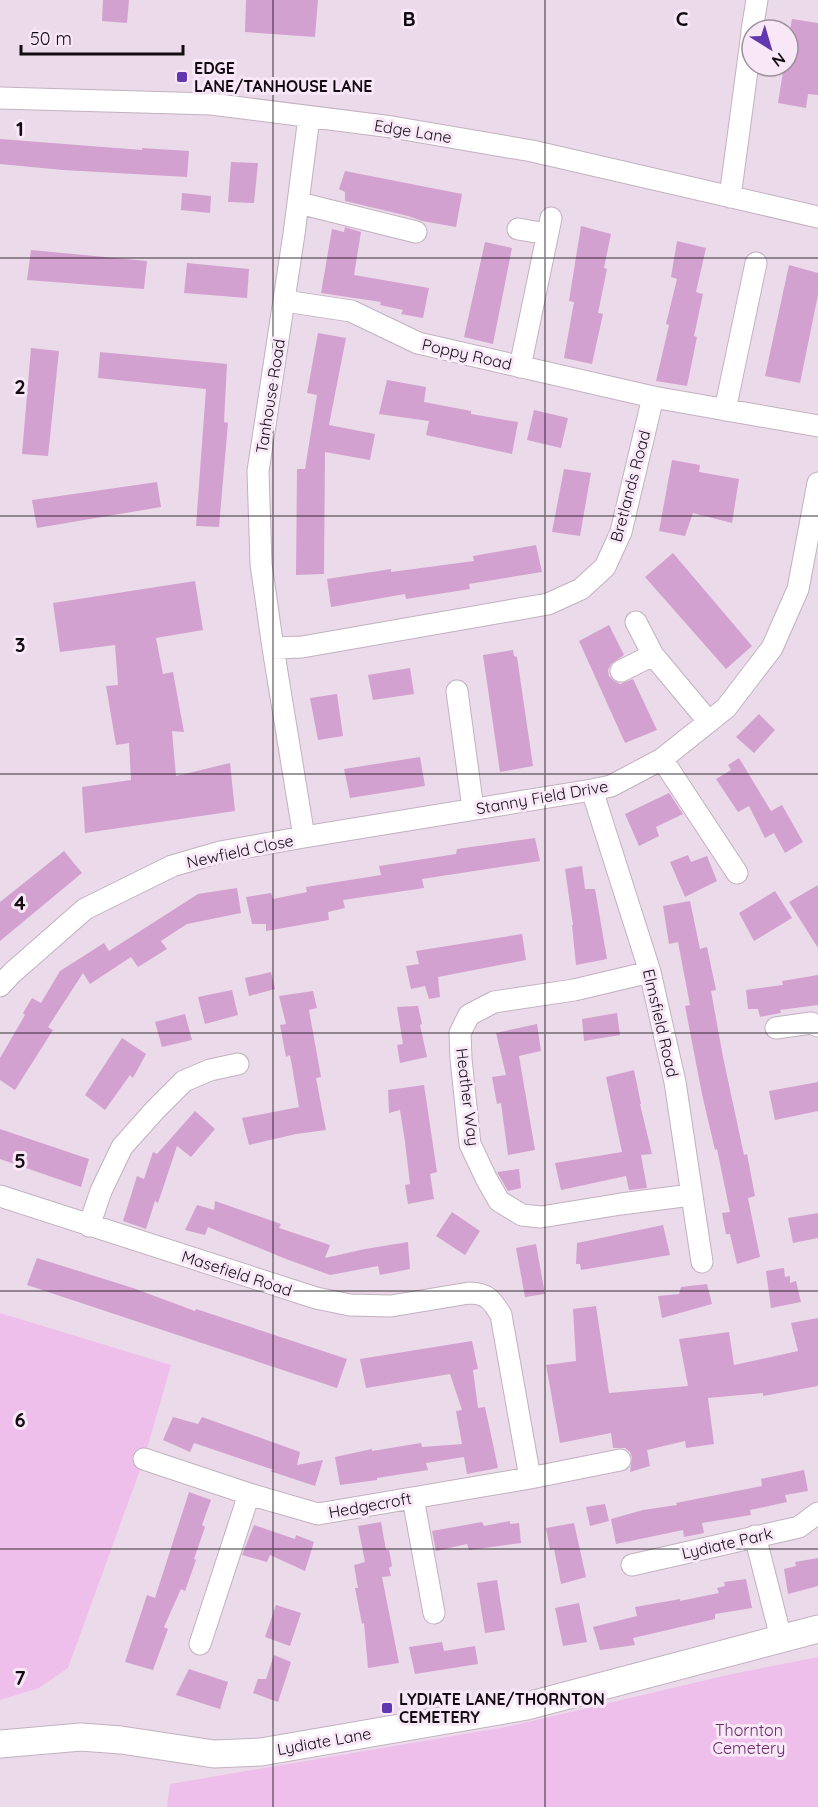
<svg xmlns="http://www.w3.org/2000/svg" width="818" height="1807" viewBox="0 0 818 1807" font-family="Quicksand,sans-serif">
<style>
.green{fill:#efbfec}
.building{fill:#d3a1d0}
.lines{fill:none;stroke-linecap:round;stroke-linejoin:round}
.minor-casing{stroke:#c2b1c0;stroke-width:23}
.major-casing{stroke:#c2b1c0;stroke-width:29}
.minor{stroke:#fff;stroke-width:21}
.major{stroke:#fff;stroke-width:27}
.grid{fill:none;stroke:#130d13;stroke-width:1.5;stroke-opacity:0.55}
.poi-dot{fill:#6238b0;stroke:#f8e7f7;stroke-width:2}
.labels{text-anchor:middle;stroke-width:6;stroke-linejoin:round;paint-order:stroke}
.poi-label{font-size:16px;font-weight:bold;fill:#130d13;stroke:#f8e7f7;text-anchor:start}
.street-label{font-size:16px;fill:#130d13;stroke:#f8e7f7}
.park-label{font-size:16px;fill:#652a64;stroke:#f8e7f7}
.grid-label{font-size:20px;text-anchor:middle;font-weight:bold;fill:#130d13;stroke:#f8e7f7;stroke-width:6;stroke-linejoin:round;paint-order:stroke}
</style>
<rect width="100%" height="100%" fill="#ebdae9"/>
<path class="green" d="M0,1313L171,1365L144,1459L68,1668L39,1688L0,1700Z
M818,1657V1807H167L170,1784L511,1726L732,1674Z"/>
<path class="building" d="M103,0H129L127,23L102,21Z
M246,0H318L315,37L245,32Z
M792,19L818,23V95L808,94L806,108L778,103L784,66H788V41Z
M0,139L142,150V148L189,151L187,177L63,170L0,164Z
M231,162L258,163L254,203L228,202Z
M345,171L462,194L456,227L422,221L408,216L345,201V192L339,189Z
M182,193L211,196L210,213L181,210Z
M581,226L611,234L604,268L607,269L598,313L603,314L592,364L564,358L574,302L569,301Z
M345,227L361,232L354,275L429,288L423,318L401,314L403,310L380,305L381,302L321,293L332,229L344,232Z
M677,241L706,248L696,292L703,294L694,336L697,337L687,386L656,381L669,325L666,324L677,279L671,277Z
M485,242L512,248L493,344L464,337Z
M31,250L147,261L144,289L27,280Z
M187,263L249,269L247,298L184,293Z
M789,265L818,273V295L800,383L765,376Z
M318,333L346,338L329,425L375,434L370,460L325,452L324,574L296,575L297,469H305L317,395L307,393Z
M31,348L59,351L48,456L22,454Z
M100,352L227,364L224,422L228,423L219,527L196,526L206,389L98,378Z
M387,380L426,387L424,402L471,411V414L518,422L512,454L426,435L429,421L379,414Z
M534,410L568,418L561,448L527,440Z
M672,460L700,465L699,472L739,479L732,523L693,513L685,536L659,531Z
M564,469L591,473L580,536L552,532Z
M157,482L161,507L37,528L32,500Z
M536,545L542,572L469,584L470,589L406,599L405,594L331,607L327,579L391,569V572L474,561L473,556Z
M673,553L752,646L726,669L645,577Z
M195,581L203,630L156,638L163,674L173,672L184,732L172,731L176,776L230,763L235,811L85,833L82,787L131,780L129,743L116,745L106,686L118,685L115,645L60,652L53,603Z
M609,625L624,655L611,664L608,670L609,676L614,681L620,684L633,679L657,730L625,743L579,641Z
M513,650L514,656L517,657L533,766L500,772L483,655Z
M410,668L414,694L373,700L368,675Z
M337,694L343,736L318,740L310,698Z
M759,714L775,730L754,753L736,737Z
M420,757L425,786L350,798L344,769Z
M739,758L771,811L782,805L803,842L785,853L774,833L765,838L749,806L738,812L716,779L731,770L728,765Z
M669,793L683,814L656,827L659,836L639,846L625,814Z
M535,838L540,861L422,879L424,888L343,900L345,908L328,912L329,920L266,931V924H252L246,897L271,893L273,899L307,892L306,887L381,875L379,866L456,854L457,849Z
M64,851L82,873L0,941V902Z
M688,855L691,862L707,856L717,881L685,897L670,862Z
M582,866L585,889H595L607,959L576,965L572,925H573L565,869Z
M818,885V948L789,902Z
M237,888L241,913L187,924L161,941L167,949L138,967L131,957L90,984L83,973L48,1027L53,1030L15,1090L0,1080V1058L25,1015L23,1013L32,998L41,1003L60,971L104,943L109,951L198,894Z
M775,891L792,918L754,941L739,913Z
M690,901L700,949L707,947L716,990L711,991L723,1057L744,1155L747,1154L755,1196L748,1198L760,1257L737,1264L730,1234H726L722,1213L730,1212L717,1149L715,1150L702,1094L685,1006L690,1005L678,942L669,944L663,906Z
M522,934L526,960L438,977L440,997L429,999L425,986L411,989L406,966L419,964L416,951Z
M271,972L275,989L249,996L245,978Z
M818,975V1005L780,1010L781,1013L760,1017L758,1009H748L746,990L783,985L782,981Z
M232,990L238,1015L205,1024L198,997Z
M313,991L317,1008L309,1010L321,1077L316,1078L326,1130L296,1134L249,1145L242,1118L299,1107L290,1055L286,1057L280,1025L286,1024L279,996Z
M418,1006L422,1024L420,1025L427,1057L400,1063L397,1045L403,1044L397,1007Z
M617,1013L620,1035L584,1041L582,1019Z
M185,1014L192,1040L162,1047L155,1022Z
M537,1024L541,1051L519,1056L535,1150L508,1155L501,1103L497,1104L492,1077L506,1075L496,1033Z
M122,1038L146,1054L133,1078L130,1075L105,1110L85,1095Z
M634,1070L641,1104H640L652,1154L641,1155L647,1188L629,1190L626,1176L561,1190L555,1163L622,1152L606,1077Z
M818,1082V1111L775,1120L769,1091Z
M424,1085L437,1172L430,1174L434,1199L408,1204L405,1185L410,1184L405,1142L400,1110L389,1113L388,1090Z
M195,1111L215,1129L191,1157L177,1146L158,1203L155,1201L146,1229L123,1221L137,1176L144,1179L153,1152L157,1154Z
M0,1129L89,1159L81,1187L0,1159Z
M519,1169L521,1188L508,1191L497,1172Z
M215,1201L281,1224L279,1228L330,1245L325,1258L365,1249L408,1242L410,1269L380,1275L378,1266L330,1275L286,1259L208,1227L205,1235L185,1230L197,1205L214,1210Z
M452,1212L480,1231L465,1255L436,1236Z
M818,1213V1238L793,1243L788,1218Z
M663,1225L670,1255L581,1270L580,1264H576L577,1243Z
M536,1244L545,1294L525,1297L516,1248Z
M37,1258L133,1288L195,1311L196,1309L347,1359L337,1388L27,1285Z
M784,1268L785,1277L790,1276V1283L796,1281L801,1302L771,1308L766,1271Z
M707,1284L712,1304L662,1318L658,1296L679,1294L681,1287Z
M596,1306L609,1393L688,1386L679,1339L729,1332L734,1365L798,1351L791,1323L818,1318V1386L763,1396V1393L708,1398L714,1444L686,1448L685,1441L647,1450L650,1466L630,1472L632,1457L630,1452L625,1448H613L611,1433L560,1443L546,1365L576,1361L573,1309Z
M472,1341L478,1369L473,1370L478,1408L485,1407L498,1468L467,1474L464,1457L426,1463L428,1470L377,1478V1480L340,1485L335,1457L372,1449V1451L421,1443L422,1447L462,1444L456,1411L462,1410L450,1374L366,1388L360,1359Z
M173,1417L198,1424L202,1417L300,1452L297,1465L323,1460L315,1486L270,1471L274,1470L194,1443L190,1452L163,1440Z
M804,1470L808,1491L785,1495L787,1502L750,1510L751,1515L702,1523L704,1533L684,1537L683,1530L616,1544L611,1519L643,1510L677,1505L676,1503L762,1486L761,1479Z
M189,1492L211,1500L202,1525L205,1527L194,1559L196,1560L185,1591L181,1589L164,1627L168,1629L153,1670L125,1662L147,1595L155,1598Z
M605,1504L609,1521L590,1526L586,1507Z
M510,1521V1524L519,1523L521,1543L469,1550L467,1544L436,1551L432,1531L482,1522L484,1526Z
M381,1522L386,1550H389L392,1566L389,1568L391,1576L382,1577L399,1663L368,1668L364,1623L362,1624L355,1588H358L354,1565L365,1562L358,1526Z
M574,1523L586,1577L561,1584L554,1549L550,1550L546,1528Z
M254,1525L295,1539L296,1535L314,1542L305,1571L270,1555L267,1562L242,1555Z
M818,1558V1586L788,1594L784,1569L796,1566L795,1562Z
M746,1579L752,1608L715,1614V1619L633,1638L635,1645L600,1650L593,1627L637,1616L635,1607L680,1599V1601L719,1593L717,1588L725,1586L724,1582Z
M497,1580L505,1630L485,1633L477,1583Z
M579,1603L587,1642L563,1646L555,1608Z
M276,1605L301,1613L290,1646L265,1637Z
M442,1642L444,1651L475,1646L478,1664L415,1674L409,1647Z
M274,1655L291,1662L278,1702L253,1693L258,1679H266Z
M189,1669L228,1682L220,1709L176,1695Z"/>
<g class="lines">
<defs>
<path id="minor" d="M752,30L757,0
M0,98L211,104L392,127L532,151L818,217
M309,117L294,234L258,471L261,564L273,648L302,647L548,604L581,589L605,567L621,532L653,397
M730,197L752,33
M299,203L416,232
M518,229L547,234
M285,301L351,311L418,343L653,397L818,426
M520,367L551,218
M725,410L756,263
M636,622L653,655L709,722
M273,648L304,837
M621,671L653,655
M457,691L473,809
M662,759L737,873
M592,790L650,972L675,1082L702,1262
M650,972L574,990L494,1002L469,1015L460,1033L461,1059L470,1144L486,1178L499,1201L522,1215L541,1217L621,1204L691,1195
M0,986L12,973L85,909L172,866L220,852L304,837L592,790L611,786L662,759L726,708L772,648L798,589L818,483
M776,1028L811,1023L818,1026
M0,1196L316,1298L350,1305L391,1306L469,1293C487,1293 492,1300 501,1315L530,1478
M89,1226L101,1191L122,1147L155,1110L184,1081L210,1070L238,1064
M144,1459L249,1494L318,1514L530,1478L620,1460
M413,1498L434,1613
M755,1536L781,1638
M632,1565L799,1527L818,1513
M200,1644L249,1494"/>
<path id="major" d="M0,1744L81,1737L121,1740L214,1754L261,1752L527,1706L818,1629"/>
</defs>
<use href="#minor" class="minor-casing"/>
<use href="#major" class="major-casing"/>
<use href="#minor" class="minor"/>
<use href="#major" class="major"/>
</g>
<path class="grid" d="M273,0V1807M545,0V1807M0,258H818M0,516H818M0,774H818M0,1033H818M0,1291H818M0,1549H818"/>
<g class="poi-dot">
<rect x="176" y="71" width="12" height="12" rx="3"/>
<rect x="381" y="1702" width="12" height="12" rx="3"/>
</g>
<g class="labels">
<g class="poi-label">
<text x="194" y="74">EDGE<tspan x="194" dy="18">LANE/TANHOUSE LANE</tspan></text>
<text x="399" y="1705">LYDIATE LANE/THORNTON<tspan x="399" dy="18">CEMETERY</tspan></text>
</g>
<g class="street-label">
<text transform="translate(413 131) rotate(9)" y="6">Edge Lane</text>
<text transform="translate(467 354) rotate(13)" y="6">Poppy Road</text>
<text transform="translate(270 396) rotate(-81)" y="6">Tanhouse Road</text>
<text transform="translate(630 486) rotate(-75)" y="6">Bretlands Road</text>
<text transform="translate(542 797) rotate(-10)" y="6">Stanny Field Drive</text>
<text transform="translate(240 851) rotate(-12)" y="6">Newfield Close</text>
<text transform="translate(661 1023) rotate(77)" y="6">Elmsfield Road</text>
<text transform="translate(468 1097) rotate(83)" y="6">Heather Way</text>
<text transform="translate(237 1273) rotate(18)" y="6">Masefield Road</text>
<text transform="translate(370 1505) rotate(-10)" y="6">Hedgecroft</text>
<text transform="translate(727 1543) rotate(-13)" y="6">Lydiate Park</text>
<text transform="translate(324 1741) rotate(-10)" y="6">Lydiate Lane</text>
</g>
<g class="park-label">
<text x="749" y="1736">Thornton<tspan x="749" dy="18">Cemetery</tspan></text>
</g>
</g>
<g class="grid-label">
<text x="409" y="26">B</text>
<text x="682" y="26">C</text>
<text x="20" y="136">1</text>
<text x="20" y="394">2</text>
<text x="20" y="652">3</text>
<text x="20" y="910">4</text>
<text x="20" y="1168">5</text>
<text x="20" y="1427">6</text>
<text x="20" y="1685">7</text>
</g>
<g transform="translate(770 48) rotate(143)"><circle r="28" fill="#f8e7f7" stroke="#9c909c" stroke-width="1.5"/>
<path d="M0-4.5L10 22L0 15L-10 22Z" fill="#6238b0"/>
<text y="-9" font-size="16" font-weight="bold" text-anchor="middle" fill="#130d13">N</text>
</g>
<path d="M21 45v9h162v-9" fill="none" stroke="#130d13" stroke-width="3"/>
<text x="30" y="45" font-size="18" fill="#130d13" stroke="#f8e7f7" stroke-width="4.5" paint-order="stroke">50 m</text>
</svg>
